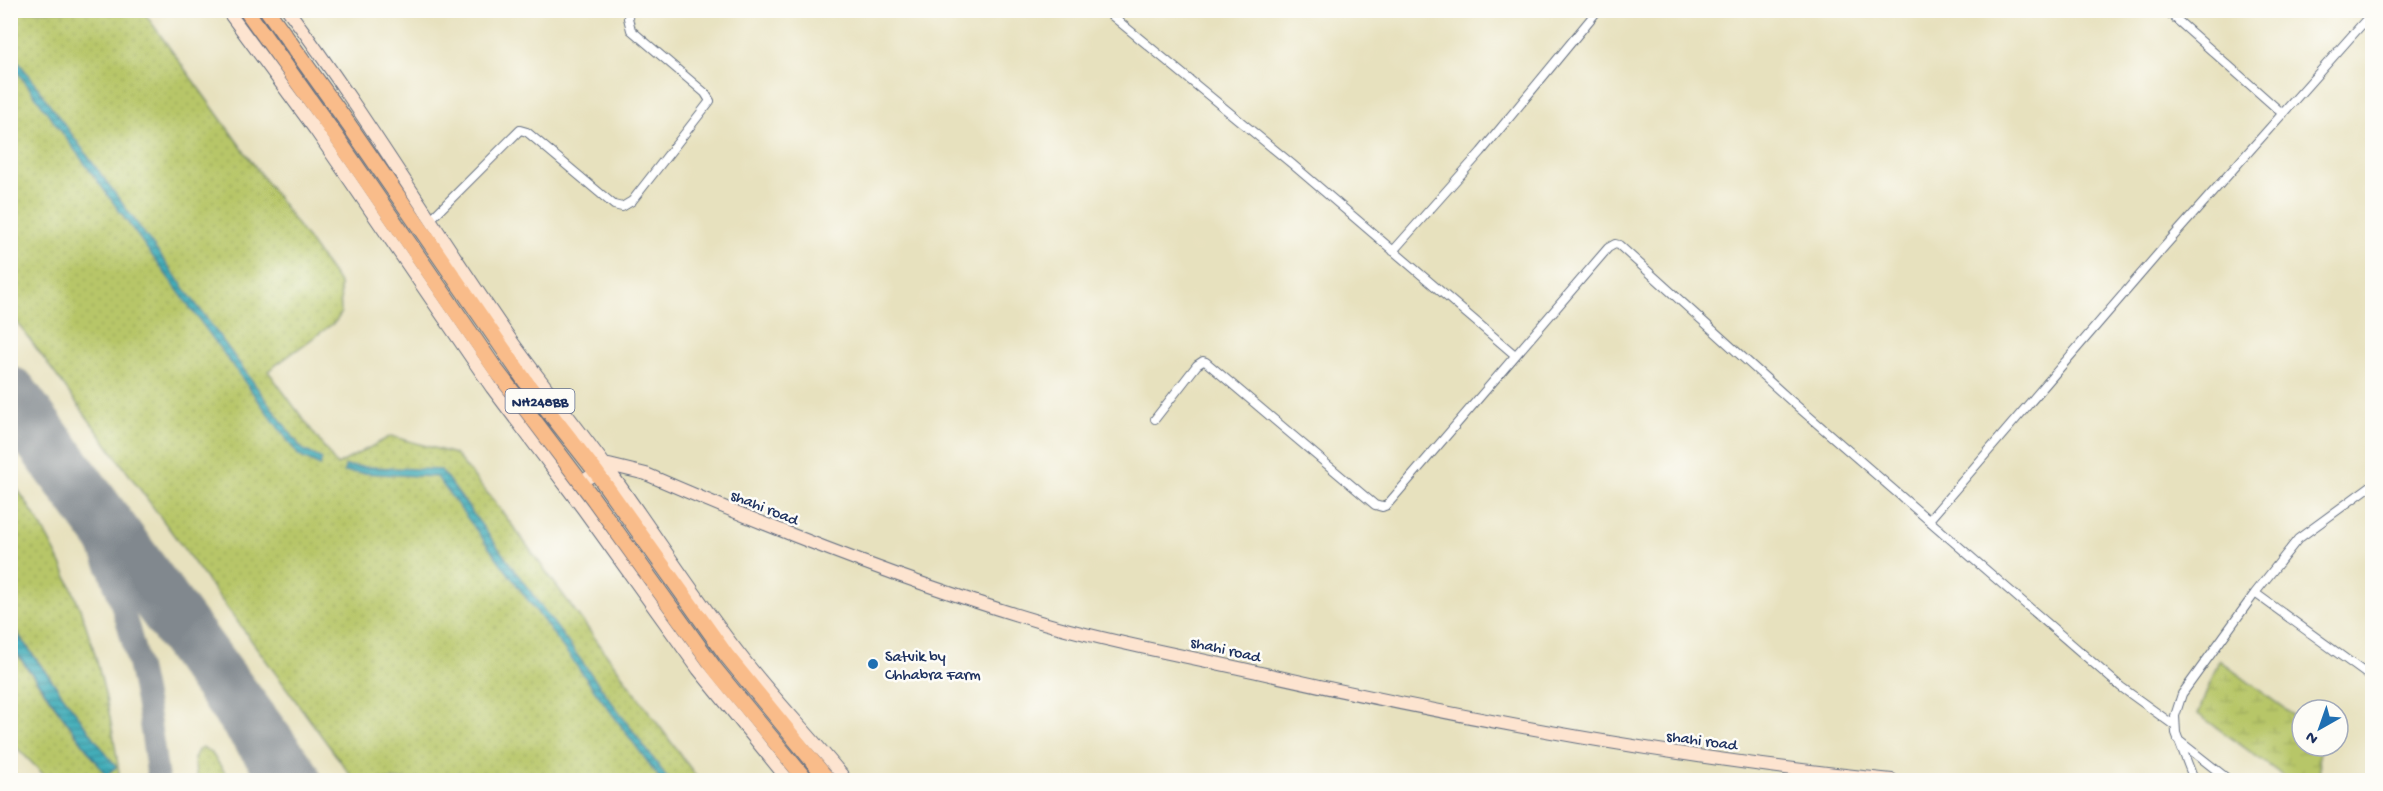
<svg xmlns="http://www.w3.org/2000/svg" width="2383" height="791" viewBox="0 0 2383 791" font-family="'Gochi Hand',sans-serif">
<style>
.grass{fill:url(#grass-dots);stroke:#697a63;stroke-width:1.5}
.wetland{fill:url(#wetland-marsh);stroke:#697a63;stroke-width:1.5}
.water{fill:url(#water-rules);stroke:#2a6c8a;stroke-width:1.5}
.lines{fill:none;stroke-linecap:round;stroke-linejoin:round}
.taxiway{stroke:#81888e;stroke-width:22}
.runway{stroke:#81888e;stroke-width:57}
.highway-tunnel{stroke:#bebdab;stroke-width:15;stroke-dasharray:15 8;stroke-linecap:butt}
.street-casing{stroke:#626d80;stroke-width:10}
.secondary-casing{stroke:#626d80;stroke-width:14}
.highway-casing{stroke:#626d80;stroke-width:17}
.street{stroke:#fff;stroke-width:8}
.secondary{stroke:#fde4d0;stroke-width:12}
.highway{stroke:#f9bc8a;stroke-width:15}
.poi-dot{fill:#1f6fb2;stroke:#fdfcf7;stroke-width:2}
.labels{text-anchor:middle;stroke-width:5;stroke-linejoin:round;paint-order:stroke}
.shield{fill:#fdfcf7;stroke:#5f6c8c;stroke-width:1.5}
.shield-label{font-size:15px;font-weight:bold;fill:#1b2f5e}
.street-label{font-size:16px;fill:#1b2f5e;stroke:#fdfcf7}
.poi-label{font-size:16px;fill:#1b2f5e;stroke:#fdfcf7;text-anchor:start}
</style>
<defs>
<pattern id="grass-dots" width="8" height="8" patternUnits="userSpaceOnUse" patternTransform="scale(1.5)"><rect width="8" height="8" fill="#b7c668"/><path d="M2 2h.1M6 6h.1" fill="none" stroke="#9daa5d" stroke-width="1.8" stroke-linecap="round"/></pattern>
<pattern id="wetland-marsh" width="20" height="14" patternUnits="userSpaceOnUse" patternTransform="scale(1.5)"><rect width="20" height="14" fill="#b7c668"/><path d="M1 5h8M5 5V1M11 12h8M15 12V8" fill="none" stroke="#9daa5d"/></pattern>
<pattern id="water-rules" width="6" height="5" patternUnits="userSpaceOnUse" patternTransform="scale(1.5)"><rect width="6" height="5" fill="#3aaab6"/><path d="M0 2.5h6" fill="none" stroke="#308b97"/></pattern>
</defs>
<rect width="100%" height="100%" fill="#fdfcf7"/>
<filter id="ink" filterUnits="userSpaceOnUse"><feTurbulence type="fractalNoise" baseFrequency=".0167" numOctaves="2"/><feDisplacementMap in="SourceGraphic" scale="12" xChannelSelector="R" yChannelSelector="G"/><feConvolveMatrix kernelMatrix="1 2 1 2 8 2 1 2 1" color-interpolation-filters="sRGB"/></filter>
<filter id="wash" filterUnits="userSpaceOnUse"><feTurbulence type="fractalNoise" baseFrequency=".008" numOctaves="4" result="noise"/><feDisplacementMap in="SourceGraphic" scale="24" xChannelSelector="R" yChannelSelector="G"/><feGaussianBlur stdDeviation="1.35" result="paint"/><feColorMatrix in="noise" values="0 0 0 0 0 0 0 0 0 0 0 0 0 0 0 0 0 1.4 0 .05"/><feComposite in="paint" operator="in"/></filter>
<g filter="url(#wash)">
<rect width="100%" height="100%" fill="#e7e1be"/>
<path class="grass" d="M10,11H143L340,284L341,314L335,322L268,371L337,465L391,436L455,454L498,506L699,780H354L11,314Z
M11,480C77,570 106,670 120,780H49L11,742L10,645L105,774L115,767L11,624Z
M203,748L211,752L230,780H197L194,759L198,750Z"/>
<path class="wetland" d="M2219,660L2302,722V746H2319L2320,780H2289L2198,714Z"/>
<path class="water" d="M10,50L302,449L322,459L320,466L299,456L11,63Z
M345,466L441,470L669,780H661L437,477L344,472Z
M10,624L116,767L106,775L11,645Z"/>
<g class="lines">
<path class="taxiway" d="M14,400C44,446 74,492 97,542C132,618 148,698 158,780
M234,700L279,780"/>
<path class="runway" d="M10,395L293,780"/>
</g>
</g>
<g filter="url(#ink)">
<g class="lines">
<path class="highway-tunnel" d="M236,10L277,69
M533,431L586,504
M804,738L839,780
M770,749L797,780"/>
<defs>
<path id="street" d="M1105,10L1292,164L1515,355
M2166,10L2283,114
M430,220L520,130L527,132L614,205L622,207L632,201L710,101L705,93L631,30L628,18L629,10
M1393,251L1481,152L1598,10
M1155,419L1197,365L1203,361L1206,362L1375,505L1382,507L1387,505L1608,248L1615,244L1619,245L1790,400L2121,687L2175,726
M1929,520L2164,247L2372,13
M2255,593L2372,678
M2178,740L2229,780
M2194,780L2176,733L2175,716L2182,694L2255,593L2298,539L2372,485"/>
<path id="secondary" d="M227,10L316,131L492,388L583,509L698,669L788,780
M288,10C369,119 438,236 516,347C546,388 578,428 608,469C653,531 694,596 741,656C774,699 813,738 846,780
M581,482L609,465L646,474C775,530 906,582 1040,622C1112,643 1187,656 1261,673C1468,720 1679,759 1892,780"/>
<path id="highway" d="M246,10L335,135L496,370L592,497L715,669L806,780
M267,10L349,125L528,385L596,472L727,656L828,780"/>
</defs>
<use href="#street" class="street-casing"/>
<use href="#secondary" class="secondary-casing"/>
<use href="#highway" class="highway-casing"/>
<use href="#street" class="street"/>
<use href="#secondary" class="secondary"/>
<use href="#highway" class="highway"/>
</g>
</g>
<circle class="poi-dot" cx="873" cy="664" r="6"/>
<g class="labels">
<rect class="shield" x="505.5" y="389" width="69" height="24" rx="4.5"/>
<g class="shield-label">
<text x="540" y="406">NH248BB</text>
</g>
<g class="street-label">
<text transform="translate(765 506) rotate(22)" y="6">shahi road</text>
<text transform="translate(1226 648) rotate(13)" y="6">shahi road</text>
<text transform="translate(1702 739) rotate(8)" y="6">shahi road</text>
</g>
<g class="poi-label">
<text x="885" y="661">Satvik by<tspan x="885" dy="18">Chhabra Farm</tspan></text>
</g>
</g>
<rect width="2383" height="791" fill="none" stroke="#fdfcf7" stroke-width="36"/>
<g transform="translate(2320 728) rotate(220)"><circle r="28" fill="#fdfcf7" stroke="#a3aaba" stroke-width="1.5"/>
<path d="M0-4.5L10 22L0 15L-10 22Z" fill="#1f6fb2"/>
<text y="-9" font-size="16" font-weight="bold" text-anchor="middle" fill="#1b2f5e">N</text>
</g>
</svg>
